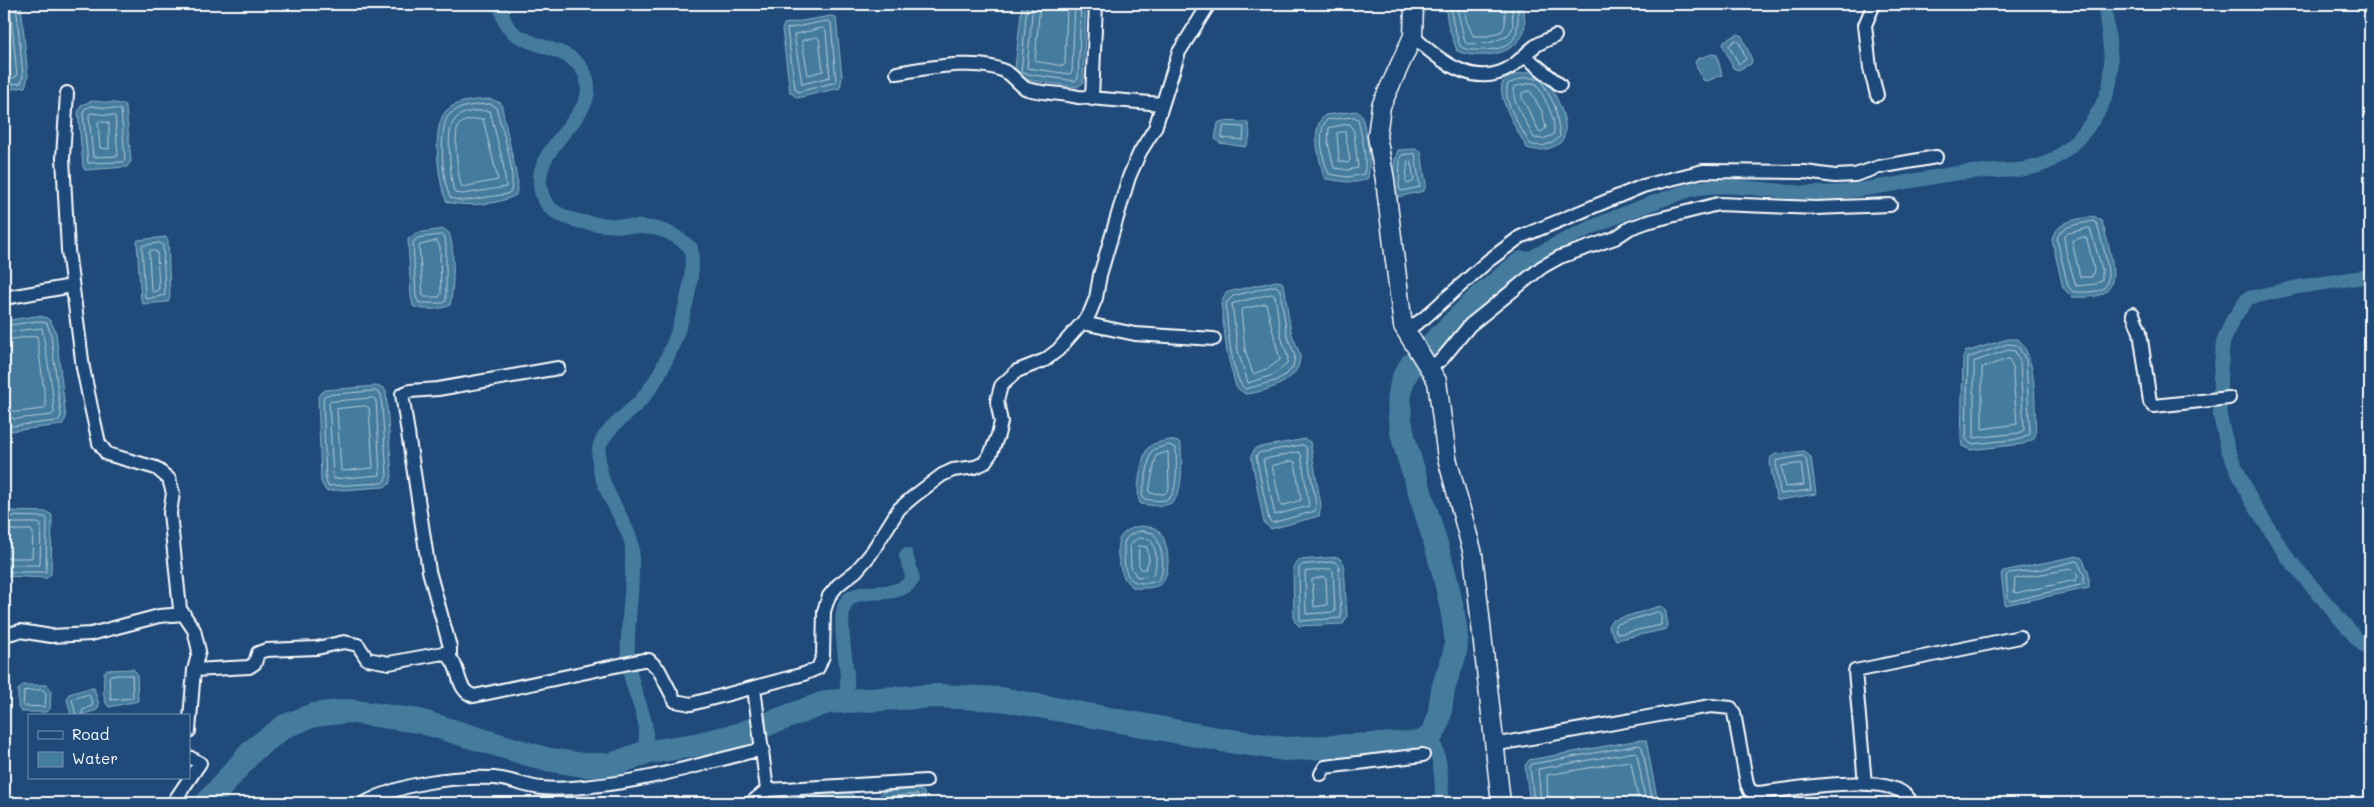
<svg xmlns="http://www.w3.org/2000/svg" width="2374" height="807" viewBox="0 0 2374 807" font-family="Mali,sans-serif">
<style>
.water{fill:#447c9e;stroke:#8fb0c5}
.lines{fill:none;stroke-linecap:round;stroke-linejoin:round}
.shore{stroke:#b4cbd8;stroke-width:1}
.canal{stroke:#447c9e;stroke-width:14}
.river{stroke:#447c9e;stroke-width:24}
.street-casing{stroke:#fff;stroke-width:16}
.secondary-casing{stroke:#fff;stroke-width:21}
.street{stroke:#1f4a7a;stroke-width:12}
.secondary{stroke:#1f4a7a;stroke-width:18}
</style>
<rect width="100%" height="100%" fill="#1f4a7a"/>
<filter id="ink" filterUnits="userSpaceOnUse"><feTurbulence type="fractalNoise" baseFrequency=".02" numOctaves="2"/><feDisplacementMap in="SourceGraphic" scale="10" xChannelSelector="R" yChannelSelector="G"/><feConvolveMatrix kernelMatrix="1 2 1 2 8 2 1 2 1" color-interpolation-filters="sRGB"/></filter>
<g filter="url(#ink)">
<path class="water" d="M4,4H21L28,77L25,87L4,90Z
M1022,4H1086L1083,83L1077,87L1020,79L1016,74L1015,68Z
M1445,4H1523C1524,12 1526,23 1524,31C1516,56 1478,60 1457,51L1448,25Z
M831,16L836,17L842,77L840,88L797,98L790,92L782,29L784,24Z
M1738,34L1742,36L1752,60L1751,64L1738,70L1733,68L1723,45L1724,41Z
M1712,54L1717,55L1722,75L1707,81L1703,80L1695,63L1697,59Z
M1532,71L1545,76C1554,93 1581,137 1553,147C1543,151 1536,151 1527,148C1520,135 1495,96 1503,82C1508,75 1524,73 1532,71Z
M490,99L501,103L518,183L516,195C498,205 467,207 447,202C438,185 431,126 446,111C456,100 476,100 490,99Z
M92,101L124,104L126,108L131,161L127,167L85,170L83,167L78,112L81,105Z
M1356,111L1362,115C1366,134 1372,158 1368,178C1357,186 1338,180 1326,179L1323,175C1320,158 1309,128 1325,115Z
M1222,121L1247,122C1251,129 1251,141 1245,147L1220,143L1215,139L1218,123Z
M1416,149L1421,151L1426,184L1424,191L1398,197C1391,186 1393,162 1398,150Z
M2094,216L2102,221C2106,239 2126,289 2099,295C2091,298 2080,297 2072,297L2063,288L2052,240C2057,220 2076,220 2094,216Z
M444,229L449,233C455,248 454,289 450,305C441,310 422,311 413,306L411,297L408,239L416,233Z
M166,237L168,240L170,297L168,302L143,304L141,301L137,243L138,240Z
M1276,281L1282,282L1285,289C1287,304 1288,320 1292,334C1294,341 1299,349 1300,356C1301,382 1265,392 1245,394L1236,387L1227,353L1221,303L1226,293L1232,291Z
M36,316C50,316 51,321 56,333L66,418L62,425L10,431L4,425V321Z
M2008,339H2018C2038,358 2034,406 2036,433L2034,439L2023,444L1970,450L1962,446L1961,439L1963,358L1965,352Z
M376,386L384,388L386,392L392,476L390,484L384,487L326,491L321,482L318,396L325,390Z
M1305,439L1310,442L1321,505L1319,516L1271,529L1264,523L1251,456L1255,448Z
M1169,440L1179,442L1181,445C1181,461 1186,503 1165,505C1158,507 1149,505 1141,504C1134,497 1141,457 1148,448C1153,442 1162,442 1169,440Z
M1804,451L1811,457L1816,494L1779,500L1776,498L1770,463L1771,457L1776,454Z
M8,511L47,512L52,515L51,574L47,578L4,576V512Z
M1142,526C1146,527 1153,527 1157,529C1169,538 1172,572 1162,583C1158,587 1150,588 1144,588C1141,588 1136,589 1133,587C1121,582 1116,555 1118,543C1120,532 1132,527 1142,526Z
M2077,556L2082,558L2089,573V588L2005,605L2001,574L2003,571Z
M1338,557L1344,563L1347,617L1343,624L1299,626L1294,621L1293,567L1299,560Z
M1660,606L1665,608L1668,625L1667,629L1616,640L1608,626L1611,621Z
M133,669L137,673L138,701L109,707C101,700 104,683 104,673L106,670Z
M23,685H47L51,690L50,709L46,712H22L18,708V690Z
M89,688H94L99,705L97,710L78,716L71,715L67,699L69,694Z
M1639,740H1646L1658,803H1530L1525,766L1529,760Z
M918,789L924,792L925,803H877V799L882,792Z
M849,792L854,796V803H774L775,799Z"/>
<g class="lines">
<path class="shore" d="M1027,4L1021,73L1075,81L1078,79L1081,4
M1033,4L1027,68L1070,74L1072,72L1075,4
M1040,4L1035,61L1063,66L1065,64L1067,4
M1450,4L1453,23L1460,46C1467,51 1475,50 1483,50C1520,49 1518,33 1518,4
M1456,4L1465,42L1468,44L1489,43L1508,36L1513,27L1512,4
M1464,4L1466,19L1473,36H1488L1502,31L1505,25V4
M4,17L9,69L4,72
M828,21L831,23L836,82L798,92L795,88L787,29Z
M823,28L826,31L830,77L802,84L794,35Z
M817,37L819,39L823,71L808,75L802,41Z
M1736,40L1739,42L1746,59L1739,64L1729,46Z
M1527,77L1541,80L1555,106L1560,136C1554,145 1539,148 1530,144C1522,129 1501,101 1508,84Z
M4,79L13,78L17,76L10,4
M1532,83L1537,84C1544,99 1558,119 1553,135L1543,139L1534,138L1515,101L1513,90L1514,87Z
M4,85L21,83L23,76L16,4
M1530,91L1542,111L1546,128L1541,132L1539,131L1522,98V93Z
M490,104L496,107C502,130 516,168 511,191L507,194L462,201L451,198C442,186 438,126 449,115C459,105 477,105 490,104Z
M92,106L121,110L125,159L124,162L88,163L83,113L85,109Z
M490,111L503,162L506,187L463,194L455,193C451,185 451,172 450,162C448,127 447,108 490,111Z
M91,113L115,116L118,156L93,157L89,116Z
M1354,117L1358,119C1361,135 1368,158 1364,174L1348,177L1329,174C1323,162 1316,130 1327,120Z
M483,119L498,180L462,187C458,179 452,130 460,124C466,119 476,119 483,119Z
M100,121L109,123V149L100,148L98,123Z
M1350,124L1354,132L1358,168L1348,170L1334,168L1328,143L1329,128Z
M1224,126L1244,127L1243,140L1222,138Z
M1345,132L1350,160L1348,163L1339,161L1337,133Z
M1415,154L1420,187L1401,191L1399,187L1400,158L1402,155Z
M1408,161L1411,162L1414,181L1408,184L1406,181Z
M2093,221L2097,224C2100,237 2115,279 2104,288C2097,293 2082,292 2073,292L2068,286L2057,240C2060,224 2079,225 2093,221Z
M2090,228L2102,269V280L2096,284L2076,286L2066,252L2064,237L2066,234Z
M442,235L445,237L446,246V301L443,303H419L416,297L413,242L418,238Z
M2084,237L2087,239L2094,270L2092,277H2080L2072,241Z
M437,241L440,247L441,294L439,297H425L423,295L419,246Z
M160,243L163,245L165,295L147,299L145,297L142,246Z
M151,250L157,252L159,289L154,292L151,290L149,253Z
M1276,286L1280,290L1287,335L1295,356L1293,367L1287,374L1275,381L1245,389C1231,378 1227,322 1226,303L1233,296Z
M1272,294L1275,296L1281,336L1288,357L1287,364L1273,375L1248,383L1238,351L1232,304Z
M1266,304L1280,360L1269,368L1253,374L1245,350L1241,310Z
M4,326L37,321L47,323L51,335L61,416L58,421L12,426L4,422
M4,332L42,328L52,388L54,413L52,415L15,419L4,416
M4,340L37,336L46,406L44,409L17,412L4,409
M2008,344L2017,345L2026,360L2030,434L2021,439L1971,444L1966,439L1968,358Z
M2009,350L2015,351L2020,362L2024,430L2019,433L1974,438V362Z
M2009,359L2012,364L2017,424L1982,429V368Z
M375,391L381,394L387,475L385,480L382,483L328,486L326,481L323,397L326,395Z
M373,398L376,400L380,475L333,479L329,402Z
M366,406L369,408L373,468L341,471L337,409Z
M1169,445L1176,448C1176,460 1179,493 1168,499C1162,502 1151,500 1144,499L1142,495L1151,452L1155,449Z
M1303,445L1306,447L1316,504L1315,511L1272,523L1269,520L1256,456L1259,453Z
M1168,452L1169,489L1164,494L1150,493L1149,491L1156,456Z
M1298,452L1301,454L1309,506L1275,515L1263,460Z
M1803,456L1806,459L1811,490L1780,494L1776,461Z
M1292,461L1295,462L1301,500L1281,506L1272,466Z
M1801,464L1804,485L1785,487L1782,466Z
M4,516L45,517L47,519L46,572H4
M4,523H38L41,525L40,565H4
M4,530H31L33,533L32,558H4
M1142,531L1153,533C1161,541 1168,573 1157,581C1153,583 1147,583 1142,583C1123,583 1124,562 1124,547C1123,537 1133,532 1142,531Z
M1138,538L1150,539C1157,548 1158,565 1153,575L1137,577L1131,567L1130,545Z
M1139,546L1147,547L1149,560L1146,569H1141L1139,565Z
M2077,561L2084,574V584L2011,601L2008,599L2006,576L2009,573L2043,569Z
M1335,562L1339,566L1341,618L1300,621L1299,568L1302,565Z
M1331,569L1333,571L1335,612L1306,614L1305,572Z
M2073,569L2078,576L2076,580L2016,593L2014,592L2015,579Z
M1324,577L1326,579L1327,605L1314,607L1312,580Z
M1658,612L1661,614V625L1619,634L1616,632L1615,625Z
M111,675H132L133,698L111,700L109,678Z
M43,690L46,693L45,707L23,706L24,691Z
M76,716L72,699L89,694L93,705L83,710L81,716
M784,803L846,798L849,803
M882,803L885,797L917,794L919,796L920,803
M1534,803L1530,767L1532,764L1639,745L1642,747L1653,803
M1541,803L1538,769L1635,752L1637,754L1646,803
M1548,803L1547,775L1629,761L1631,763L1639,803"/>
<path class="canal" d="M501,4C502,53 562,38 582,69C612,115 522,144 543,197C557,232 628,223 658,229C671,232 681,239 691,248C697,290 670,366 642,399C631,412 600,433 599,449C595,484 621,510 631,541C633,548 632,556 632,563C633,595 626,627 628,658C629,682 640,700 645,723C647,733 646,743 644,753
M1522,263C1564,238 1621,213 1667,198C1678,195 1689,189 1700,188C1736,183 1773,192 1809,193C1860,194 1909,180 1959,173C1987,169 2028,175 2052,160C2076,146 2100,116 2108,90C2116,66 2106,29 2105,4
M2370,276L2298,287L2248,298L2232,321L2223,343L2220,378V416L2228,450L2251,500L2287,557L2358,640L2370,651
M845,701C846,693 848,685 847,678C847,660 835,611 849,599C865,586 898,601 913,579L906,555
M1431,735C1441,758 1442,779 1442,803"/>
<path class="river" d="M207,803L253,750L285,726L314,715L348,711L419,721L545,759L583,765H611L644,753L700,744L738,735L827,702L937,696L1001,699L1223,740L1285,749L1419,743C1439,737 1440,713 1442,695C1445,675 1458,657 1456,636C1451,588 1434,538 1420,492C1410,459 1394,423 1401,388C1402,378 1407,372 1412,364L1479,298L1522,263"/>
<defs>
<path id="street" d="M1874,4L1865,25L1870,68L1877,95
M1413,36C1438,60 1475,90 1511,67C1520,61 1526,53 1534,47C1540,42 1548,40 1555,36
M1525,56L1560,85
M897,73C927,68 981,57 1008,73C1014,77 1019,84 1025,88C1034,93 1064,93 1078,97L1162,104
M67,93L63,158L68,250L83,368L91,407L99,443L107,454L156,468L169,479L173,493L170,513L180,609L194,630L199,651L194,670
M1092,99L1096,4
M4,298L72,286
M2133,314L2140,332L2150,402L2154,406L2229,398
M1083,323L1135,334L1214,339
M1405,331L1423,319L1488,261L1520,237L1643,186L1703,171L1805,172L1835,176L1855,175L1879,167L1936,157
M1429,368L1442,359L1470,325L1542,267L1560,257L1615,238L1630,228L1647,222L1718,204L1816,208L1890,205
M4,635L20,631L51,636L91,634L159,616L184,614
M450,656V647L429,571L402,394L410,391L438,389L558,368
M189,731L194,670L249,667L255,663L258,653L266,650L317,648L344,642L358,645L367,659L389,663L443,653C463,661 453,690 474,696L643,660H649L659,670L675,701L691,704L804,674L818,668L823,656L824,611L829,596L838,585L856,571L870,555L899,509L913,497L942,475L953,470L975,467L984,463L991,453L998,435L1001,422L997,401L1001,386L1017,371L1045,360L1058,350L1089,315L1096,298L1100,275L1129,177L1140,152L1155,128L1179,52L1209,4
M1493,745L1681,711L1711,706L1731,708L1734,713L1747,784L1750,791L1758,793C1788,790 1900,768 1911,803
M1321,774L1325,767L1423,755
M1865,784L1855,671L2020,637
M767,790L926,781
M173,803L200,763L189,757
M364,803C403,783 451,776 494,778C511,779 526,787 542,788C558,790 576,788 592,786C650,781 706,762 763,749
M751,803L767,790L754,688"/>
<path id="secondary" d="M1414,4L1413,36L1381,106L1377,136L1385,180L1403,326L1437,381L1447,458L1473,554L1501,803"/>
</defs>
<use href="#street" class="street-casing"/>
<use href="#secondary" class="secondary-casing"/>
<use href="#street" class="street"/>
<use href="#secondary" class="secondary"/>
</g>
</g>
<rect width="2374" height="807" fill="none" stroke="#1f4a7a" stroke-width="20"/>
<rect x="10" y="10" width="2354" height="787" fill="none" stroke="#fff" stroke-width="2" filter="url(#ink)"/>
<rect x="28" y="714" width="162" height="65" fill="#1f4a7a" stroke="#7992af"/>
<rect x="38" y="731" width="25" height="8" fill="#1f4a7a" stroke="#7992af"/>
<text x="72" y="740" font-size="15" fill="#ffffff">Road</text>
<rect x="38" y="752" width="25" height="15" fill="#447c9e" stroke="#7992af"/>
<text x="72" y="764" font-size="15" fill="#ffffff">Water</text>
</svg>
